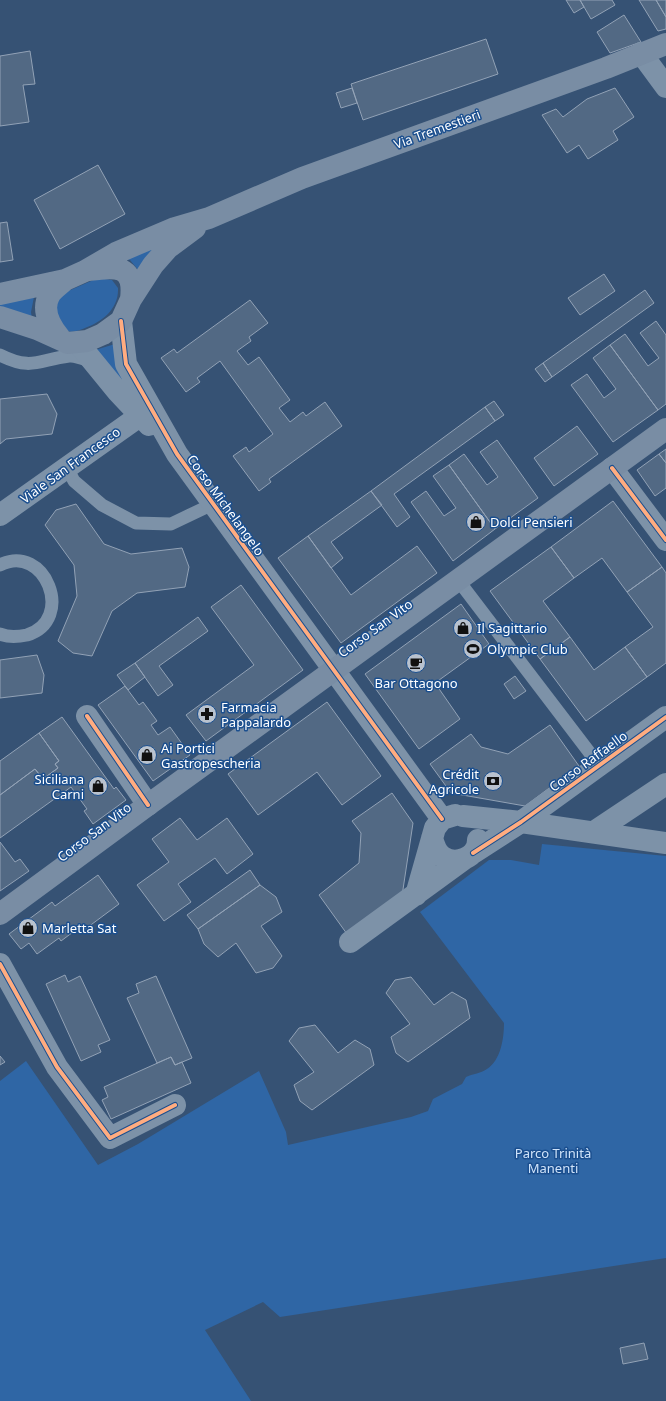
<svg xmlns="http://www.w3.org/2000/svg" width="666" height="1401" viewBox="0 0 666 1401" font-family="'Noto Sans',sans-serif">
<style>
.green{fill:#2f66a5}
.building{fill:#526984;stroke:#92a2b6}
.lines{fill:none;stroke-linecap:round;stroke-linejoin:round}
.lane{stroke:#7d92a8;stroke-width:13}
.street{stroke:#7d92a8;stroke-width:22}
.secondary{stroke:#798da4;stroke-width:22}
.cycleway-casing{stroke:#1b4f8f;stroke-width:6}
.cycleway{stroke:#ffac80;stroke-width:4}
.labels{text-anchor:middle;stroke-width:3;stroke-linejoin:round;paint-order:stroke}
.street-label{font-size:13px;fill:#fff;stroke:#1b4f8f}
.poi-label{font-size:13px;fill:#fff;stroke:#1b4f8f;text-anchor:start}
.park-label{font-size:13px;fill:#cfe3fa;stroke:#1b4f8f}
</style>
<rect width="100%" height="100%" fill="#365274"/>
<path class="green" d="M162,241L139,271L130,260L124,258Z
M98,278L112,280L118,288C119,309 102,322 85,328C80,330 73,333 67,331C63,330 60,326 57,323L55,301L59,295Z
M34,297L31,312L32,320L0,309V299Z
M115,344L129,384L123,387L92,351Z
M542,844L666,856V1258L280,1317L263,1302L205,1330L251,1401H0V1081L26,1061L98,1165L138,1144L259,1071L286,1132L288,1145L411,1117L428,1111L433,1099L462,1084L466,1077C472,1074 482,1073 487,1069C501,1060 504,1038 504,1023L420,912L489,860H511L539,865Z"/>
<path class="building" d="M566,0H580L584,7L574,13Z
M580,0H612L615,5L591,19Z
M639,0H656L666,17V29L658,31Z
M656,0H666V17Z
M624,15L641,42L610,53L597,32Z
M486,39L498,74L363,120L351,84Z
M30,51L35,84L23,85L29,122L0,126V56Z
M352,88L357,103L341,108L336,93Z
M615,88L634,117L613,131L618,140L588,159L579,145L567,153L542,115L556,109L563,117L587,99Z
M98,165L125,214L60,249L34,200Z
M7,222L13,260L0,262V223Z
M604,274L615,291L580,315L568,298Z
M645,290L654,303L552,377L543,363Z
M250,300L268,323L249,337L251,341L237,351L248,365L259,357L290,400L279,408L290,422L303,412L306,416L325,402L342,426L269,479L271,482L259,491L233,456L246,447L249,452L273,434L220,361L197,378L200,382L186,392L161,358L174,349L177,353Z
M656,321L666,335V404L658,410L610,345L625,334L648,366L659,358L640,333Z
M610,345L658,410L613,442L571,385L587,374L604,398L616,389L593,358Z
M543,363L552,377L545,382L535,369Z
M47,394L57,414L52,434L6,439L0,444V399Z
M494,401L504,415L495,421L485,407Z
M485,407L495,421L394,494L410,517L397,527L371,491Z
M577,426L598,454L554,486L534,458Z
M497,440L538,498L495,529L449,465L464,454L487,485L498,477L480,452Z
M666,449V463L659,454Z
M659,454L666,463V488L655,496L637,470Z
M449,465L495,529L453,561L411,502L426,491L444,516L456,508L433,476Z
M371,491L382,505L331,542L343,558L331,568L308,536Z
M613,501L662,567L627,592L602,558L574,578L551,547Z
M76,504L104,544L131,554L182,548L189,567L185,587L137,593L112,611L92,656L73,653L58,641L77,596L74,565L45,525L56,510Z
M308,536L351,595L417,546L437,573L341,643L278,558Z
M551,547L574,578L543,601L570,637L540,659L490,591Z
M662,567L666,573V663L647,677L625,647L653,627L627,592Z
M241,585L303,670L206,741L186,715L254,665L211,607Z
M461,604L489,644L435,683L460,719L419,749L365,674Z
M198,617L208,631L159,666L173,685L158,696L135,663Z
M570,637L594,670L625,647L647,677L586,721L540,659Z
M37,655L44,675L42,693L0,698V660Z
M135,663L145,677L128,690L117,675Z
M515,676L526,691L514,699L504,684Z
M125,686L139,705L143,702L157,721L151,725L158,735L170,727L190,755L153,781L98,705Z
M327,702L381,776L342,805L317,772L258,815L228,774Z
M62,717L114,789L116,787L126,800L93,824L84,811L87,809L71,787L0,838V795L35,769L43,779L58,768L55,764L59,761L39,733Z
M550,725L579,766L525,806L451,793L430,764L471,734L481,747L508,754Z
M39,733L59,761L55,764L58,768L43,779L35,769L0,795V761Z
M392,793L413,823L402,896L347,934L319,895L359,863L361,833L352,821Z
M180,818L197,840L227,818L253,854L227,874L215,858L178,884L191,902L164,921L137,885L169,862L152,839Z
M0,842L15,862L20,859L29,871L0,891Z
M250,870L260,885L198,929L187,915Z
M98,875L119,904L84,930L81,926L61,941L59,938L37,954L29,943L21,949L9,934L52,902L55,906Z
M260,885L276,897L282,912L261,926L282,956L273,968L256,973L236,943L218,957L204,944L198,929Z
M65,975L68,982L80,976L110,1040L98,1045L101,1052L81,1061L46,984Z
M156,976L192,1058L175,1065L171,1057L157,1063L127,998L139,993L136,984Z
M411,977L434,1005L452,992L466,1000L470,1018L408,1062L396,1053L391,1037L410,1024L386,993L395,980Z
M315,1025L338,1053L355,1040L370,1049L374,1065L312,1110L300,1101L294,1085L314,1072L289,1041L299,1028Z
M0,1056L5,1062L0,1065Z
M171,1057L175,1065L182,1062L191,1083L111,1119L102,1100L108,1097L104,1087Z
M644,1343L648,1359L623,1364L620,1348Z"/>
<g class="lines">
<path class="lane" d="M0,355C32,371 38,360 69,356C76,355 86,360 93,362
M67,468L74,481L102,505L136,523L171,524L213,504
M0,565C45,542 76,620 27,635C18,637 9,638 0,634
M458,580L599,765"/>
<path class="street" d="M641,53L666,87
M121,321L126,364L177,454L442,819
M78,343L118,392L149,425
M612,468L666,540
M0,515L151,408
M87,716L148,805
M463,816L521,822L666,843
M594,832L666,784
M432,838C434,845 436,853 443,857C456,866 478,857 478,840
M473,853L521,822L666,717
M416,895L435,828L442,819L455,815
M350,942L464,859
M0,964L57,1067L110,1138L175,1105"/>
<path class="secondary" d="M90,270C116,266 135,265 131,299
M0,294L65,280L85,271L116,253L175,228L209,218L302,178L606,68L666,44
M0,317L37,329L68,343L87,341L103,334L121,321L131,299L153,265L168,248L195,228
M60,338C51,327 41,311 49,296C52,290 60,285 65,280
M0,914L148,805L666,429"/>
<defs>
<path id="cycleway" d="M121,321L126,364L177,454L442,819
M612,468L666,540
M87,716L148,805
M473,853L521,822L666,717
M0,964L57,1067L110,1138L175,1105"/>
</defs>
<use href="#cycleway" class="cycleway-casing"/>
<use href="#cycleway" class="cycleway"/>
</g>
<defs>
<symbol id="shop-disc" viewBox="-11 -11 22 22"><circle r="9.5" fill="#b9c2ce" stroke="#1b4f8f"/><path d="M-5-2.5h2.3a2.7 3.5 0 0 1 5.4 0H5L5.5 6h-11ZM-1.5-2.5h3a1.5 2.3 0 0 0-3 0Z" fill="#111"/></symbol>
<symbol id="stadium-disc" viewBox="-11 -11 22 22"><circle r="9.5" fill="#b9c2ce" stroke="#1b4f8f"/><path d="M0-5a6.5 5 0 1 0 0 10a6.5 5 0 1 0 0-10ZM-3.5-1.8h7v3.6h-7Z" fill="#111"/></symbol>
<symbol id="cafe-disc" viewBox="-11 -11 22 22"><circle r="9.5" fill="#b9c2ce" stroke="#1b4f8f"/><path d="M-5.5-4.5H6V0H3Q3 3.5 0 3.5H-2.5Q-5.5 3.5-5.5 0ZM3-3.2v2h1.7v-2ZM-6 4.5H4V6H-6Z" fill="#111"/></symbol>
<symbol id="pharmacy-disc" viewBox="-11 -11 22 22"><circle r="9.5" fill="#b9c2ce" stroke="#1b4f8f"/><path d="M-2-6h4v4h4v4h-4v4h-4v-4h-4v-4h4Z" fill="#111"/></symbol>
<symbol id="bank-disc" viewBox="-11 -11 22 22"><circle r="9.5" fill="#b9c2ce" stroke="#1b4f8f"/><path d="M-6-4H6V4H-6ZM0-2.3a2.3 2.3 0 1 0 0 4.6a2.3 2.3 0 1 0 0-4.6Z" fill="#111"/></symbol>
</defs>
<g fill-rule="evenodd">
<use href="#shop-disc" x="465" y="511" width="22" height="22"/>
<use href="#shop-disc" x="452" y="617" width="22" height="22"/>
<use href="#stadium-disc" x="462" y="638" width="22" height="22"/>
<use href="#cafe-disc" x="405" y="652" width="22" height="22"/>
<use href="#pharmacy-disc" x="196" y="703" width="22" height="22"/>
<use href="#shop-disc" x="136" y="744" width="22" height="22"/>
<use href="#bank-disc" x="482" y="770" width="22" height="22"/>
<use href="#shop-disc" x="87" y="775" width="22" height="22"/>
<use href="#shop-disc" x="17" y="917" width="22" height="22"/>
</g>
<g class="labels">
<g class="street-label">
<text transform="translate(437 129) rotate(-20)" y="5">Via Tremestieri</text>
<text transform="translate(70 465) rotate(-36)" y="5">Viale San Francesco</text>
<text transform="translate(226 505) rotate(54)" y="5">Corso Michelangelo</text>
<text transform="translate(375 628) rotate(-36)" y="5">Corso San Vito</text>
<text transform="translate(588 761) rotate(-36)" y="5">Corso Raffaello</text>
<text transform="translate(94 832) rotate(-37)" y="5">Corso San Vito</text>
</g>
<g class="poi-label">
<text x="490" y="527">Dolci Pensieri</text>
<text x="477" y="633">Il Sagittario</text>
<text x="487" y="654">Olympic Club</text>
<text x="416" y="688" text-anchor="middle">Bar Ottagono</text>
<text x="221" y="712">Farmacia<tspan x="221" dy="15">Pappalardo</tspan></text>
<text x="161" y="753">Ai Portici<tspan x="161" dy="15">Gastropescheria</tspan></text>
<text x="479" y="779" text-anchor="end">Crédit<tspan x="479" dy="15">Agricole</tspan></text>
<text x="84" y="784" text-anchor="end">Siciliana<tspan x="84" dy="15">Carni</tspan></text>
<text x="42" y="933">Marletta Sat</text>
</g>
<g class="park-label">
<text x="553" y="1158">Parco Trinità<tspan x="553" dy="15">Manenti</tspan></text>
</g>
</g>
</svg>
